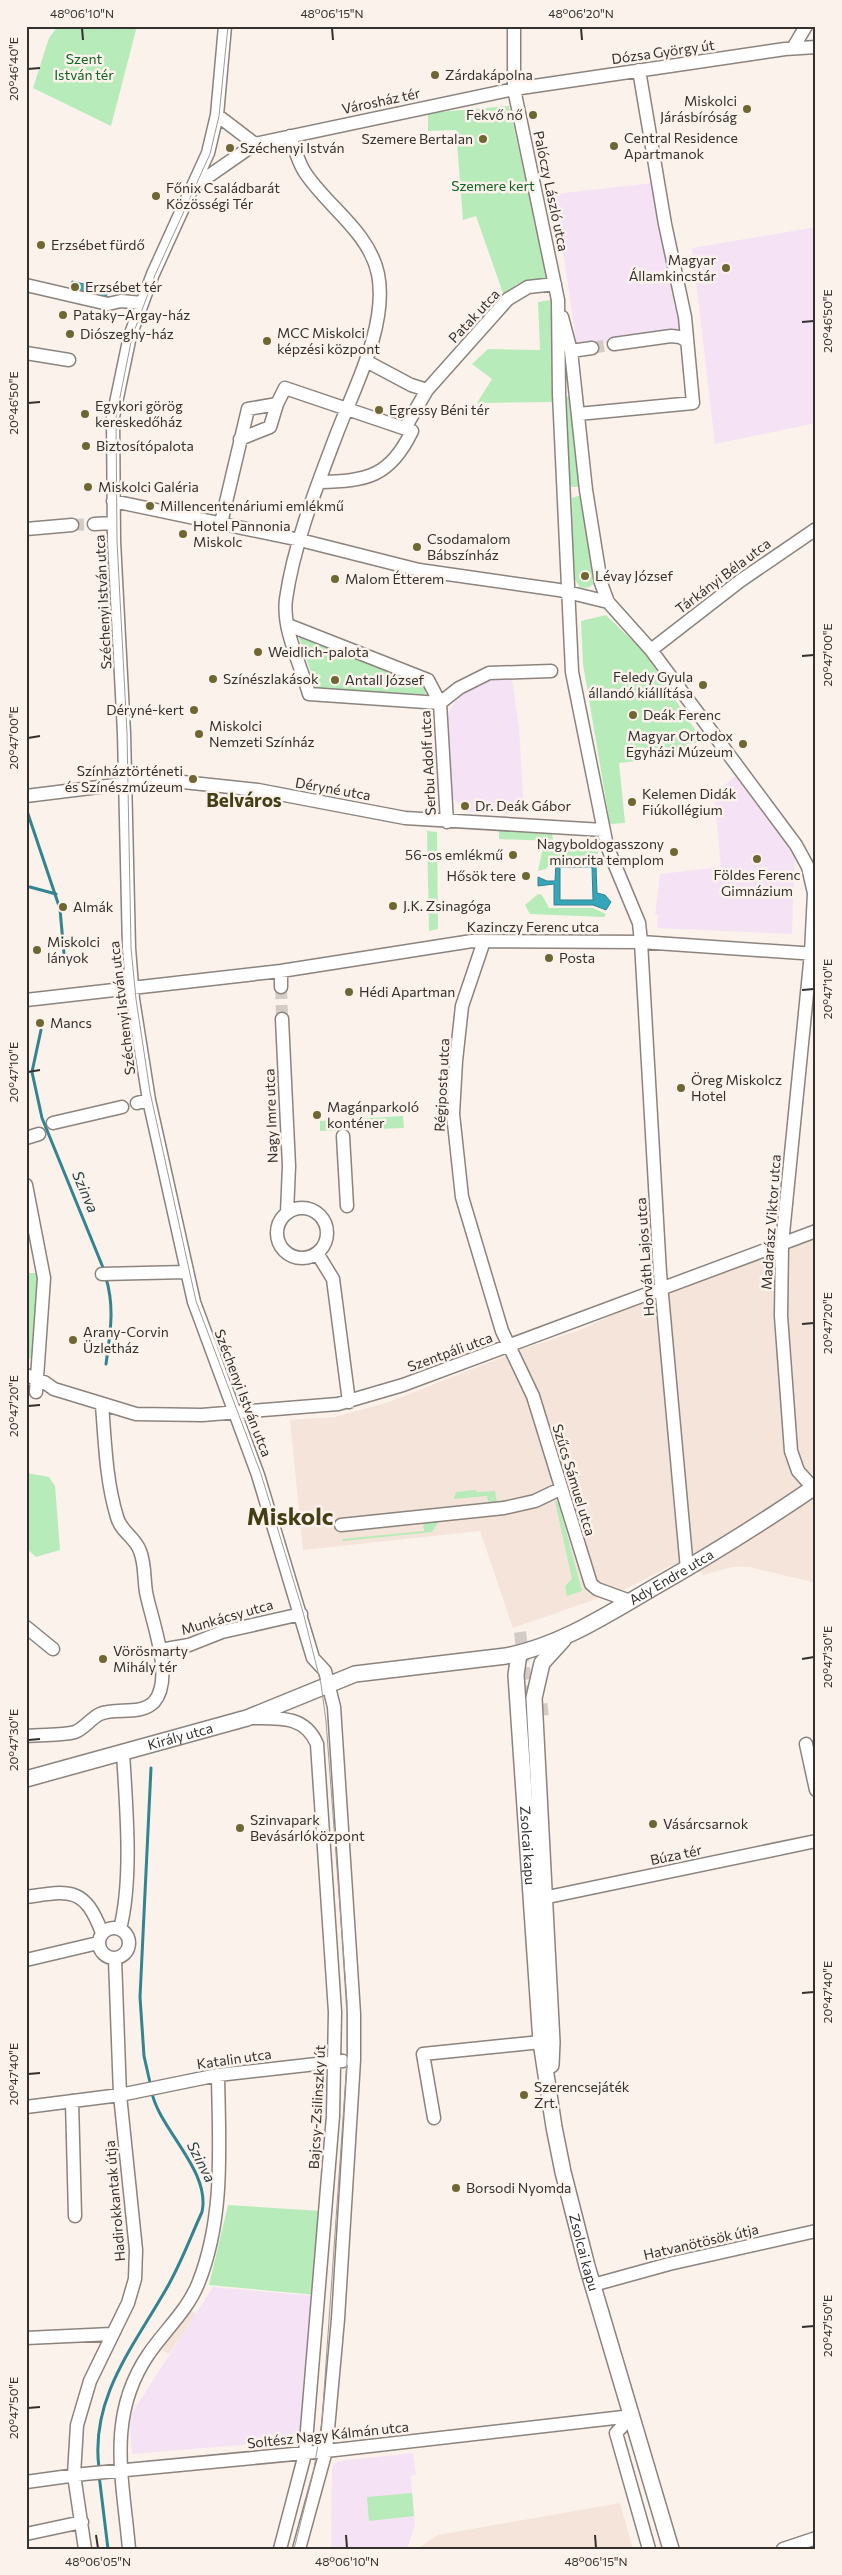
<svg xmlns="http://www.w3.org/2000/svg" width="842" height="2575" viewBox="0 0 842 2575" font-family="Commissioner,sans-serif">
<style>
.built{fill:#f4e4d9}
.education{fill:#f5e3f5}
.green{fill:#b7ebb9}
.water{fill:#35a6ba;stroke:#348390;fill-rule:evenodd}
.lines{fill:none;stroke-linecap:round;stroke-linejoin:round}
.stream{stroke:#348390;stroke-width:3}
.minor-tunnel{stroke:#d3cbc6;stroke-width:12;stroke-dasharray:12 6;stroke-linecap:butt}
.minor-casing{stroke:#8b837e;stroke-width:15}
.major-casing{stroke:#8b837e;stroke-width:18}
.minor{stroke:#fff;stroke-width:12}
.major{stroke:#fff;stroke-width:15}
.tram{stroke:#a09a95;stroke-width:1}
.ticks{fill:none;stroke:#33302d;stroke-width:2}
.poi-dot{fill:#6e6734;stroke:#fbf2ec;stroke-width:2}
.labels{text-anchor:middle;stroke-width:5;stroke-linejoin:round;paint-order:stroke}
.street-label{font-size:14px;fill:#33302d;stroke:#fbf2ec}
.park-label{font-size:14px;fill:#106421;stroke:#fbf2ec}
.poi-label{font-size:14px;fill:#33302d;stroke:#fbf2ec;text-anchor:start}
.water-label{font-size:15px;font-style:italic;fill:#263f44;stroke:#fbf2ec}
.district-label{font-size:19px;font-weight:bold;fill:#433e14;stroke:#fbf2ec}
.town-label{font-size:24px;font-weight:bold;fill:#433e14;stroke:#fbf2ec}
.neatline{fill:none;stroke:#33302d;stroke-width:2}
.ticks-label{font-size:12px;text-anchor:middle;fill:#33302d}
</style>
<rect width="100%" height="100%" fill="#fbf2ec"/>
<path class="built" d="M816,1234V1470L799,1483L816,1502V1583L750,1567H732L703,1575L688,1557L625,1589L513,1628L480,1531L303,1550L290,1420L335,1417L389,1402L520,1350L580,1330L658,1294Z
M188,2308L196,2314L169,2354L162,2350Z
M620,2503L633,2549H417L438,2535Z"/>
<path class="education" d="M652,183L684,330L577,348L555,194Z
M816,227V423L715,444L692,248Z
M511,673L519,727L524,814L467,812L451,797L441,728L454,703L476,680Z
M738,774L795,850L792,934L657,928L658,915H655L660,874L721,867L714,794Z
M213,2287L317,2296L303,2440L132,2454L130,2425L132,2413Z
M413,2453L416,2475L411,2476L415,2525L407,2549H331L332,2467L338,2461Z"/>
<path class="green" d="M58,26H137L111,126L33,88L49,38Z
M509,106L548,280L517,284L504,296L476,216L463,220L456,130L428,131V113Z
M551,300L553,402L477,403L492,379L472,364L488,349L540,350L538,302Z
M570,396L581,482L578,487H572L569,484L565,403L566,397Z
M578,496L582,497L596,581C591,587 588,589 580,587L573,577L572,498Z
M606,615L645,653L703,742L686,744L687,755L619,763L625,823L610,824L583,664L581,621Z
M297,632L426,688L425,697L317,689Z
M499,828L552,832L553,841L499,839Z
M427,831L437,832L438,929L429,931Z
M543,847H599L598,854H592L587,859L555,858L546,869L538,871Z
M538,894L542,895L549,908H593L606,914L604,917L530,914L525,905Z
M403,1116L404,1128L320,1131V1121Z
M27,1273H39L34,1355L26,1362Z
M27,1473L49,1477L55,1486L60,1550L36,1557L27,1549Z
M476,1490L477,1492L495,1491L497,1504L489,1506L487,1496L454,1499L456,1492Z
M555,1501H558L582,1591L567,1596L565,1586L572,1579Z
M439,1521L432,1532L343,1541L342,1539L424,1531L423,1522Z
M228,2205L321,2211L317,2295L209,2285Z
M412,2493L414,2516L369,2521L367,2497Z"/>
<path class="water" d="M72,281L108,290L106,299L70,291Z
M597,861L599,864L596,867L597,893L605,895L611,902L606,910L593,905H554V884L538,886V877L547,881H555L556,862L592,864ZM560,867H592L593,900H560Z"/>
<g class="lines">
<path class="stream" d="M26,808L60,909L64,954
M30,887L56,894
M41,1030L32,1072L42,1118L104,1270
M106,1364C110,1334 115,1308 106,1278
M151,2087L144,2056L140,1997L151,1768
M99,2468C90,2399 133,2347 165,2291C180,2266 190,2238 202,2212C211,2171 160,2130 152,2093
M99,2475L108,2549"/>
<path class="minor-tunnel" d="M592,348L614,344
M72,525L94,524
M281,987L282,1019
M520,1632L529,1711
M525,1712L548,1709"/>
<defs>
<path id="minor" d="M225,26L217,115L208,153L153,274L130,336L113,417L114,541L124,733L129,948L133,999L149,1100L194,1302L258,1475L313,1658L325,1671L334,1707L354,2014V2060L338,2319L326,2451L299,2549
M514,26V89L558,300L559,394L572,672L607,846L639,923L641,942L660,1273L687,1569
M793,48L806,26
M217,115L255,144
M290,136C294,147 298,161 304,171C326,206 369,231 378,274C388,325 355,386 337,433C317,486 294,543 286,599C282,630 301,665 309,694L440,703
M193,187L255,144L514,89L785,49L816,47
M26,285L108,304L121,301L142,303
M562,317L571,351L586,490L601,583L608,602L651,650L796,845L808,867L814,893L811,953L782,1244L781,1316L791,1451L798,1471L816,1491
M614,344L671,336L680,337L687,341
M571,351L592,348
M26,353L69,360
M366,361L411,385L427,390
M578,414L693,403L685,317L665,224L639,70
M405,428L427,390L508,299L528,287L555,284
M240,439L270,427L277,404
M113,501L300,540L419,570L559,590L608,602
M221,523L248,409L277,404L285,388L412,431C390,477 367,481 319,482
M94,524L114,523
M26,529L72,525
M288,625L428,680L440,703L447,822
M651,650L740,581L816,529
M440,703L459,688L489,673L551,671
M26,796L123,784L145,778L258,790L405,818L603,830
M484,941L462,1006L456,1061L453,1114L462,1197L502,1331L533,1396L591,1584L597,1589L630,1601
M281,971V987
M26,1000L281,971L472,941L641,942L816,954
M282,1019L289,1166L287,1213
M137,1103L149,1100
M53,1123L122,1107
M343,1136L347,1206
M26,1138L39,1134
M26,1185L44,1278L36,1392
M277 1233a25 25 0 1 1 50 0a25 25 0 1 1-50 0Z
M317,1253L333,1279L349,1402
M102,1274L186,1272
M26,1375L44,1382L54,1389L136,1414L202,1415L338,1404L403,1385L816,1231
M341,1525L504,1508L535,1501L560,1489
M26,1627L53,1649
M160,1650L189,1645L222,1632L301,1614
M251,1718C278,1718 305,1715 317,1744L335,2012L333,2116L305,2454L280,2549
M26,1736C42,1734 61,1736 75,1732C84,1729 91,1718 100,1714C116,1707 140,1716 154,1702C175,1678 151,1619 146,1592C144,1579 145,1563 140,1551C135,1537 121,1532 117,1517C106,1481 105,1442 102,1405
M806,1744L816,1790
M26,1897C70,1890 85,1887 102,1933
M543,1898L816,1841
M99 1943a15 15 0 1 1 30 0a15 15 0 1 1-30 0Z
M120,1929C133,1878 126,1805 123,1753
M26,1960L98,1943
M72,2101L75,2216
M26,2107L120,2095L218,2075L343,2061
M434,2118L423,2054L541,2042
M593,2285L669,2264L816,2231
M26,2338L112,2334
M632,2416L616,2433L649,2549
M26,2482L84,2474L326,2451L632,2416
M26,2534L82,2522
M85,2549L74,2475L77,2425L90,2381L128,2303L135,2279L136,2250L120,2095L115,1959
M129,2549C123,2479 106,2417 148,2355C164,2331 187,2311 198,2284C225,2217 219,2145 218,2075
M783,2549L816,2538"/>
<g id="major">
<path id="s1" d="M519,1654L516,1675L541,2042L554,2127L563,2172L587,2266L671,2549"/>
<path id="s2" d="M26,1779L247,1718L355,1674L506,1656C558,1646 605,1616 651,1589C707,1557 762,1523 816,1486"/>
<path d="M551,2065L552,2042L534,1698L542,1663L563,1640"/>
</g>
</defs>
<use href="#minor" class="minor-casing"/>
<use href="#major" class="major-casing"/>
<use href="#minor" class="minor"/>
<use href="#major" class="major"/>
<path class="tram" d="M228,26L219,116L210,154L155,275L132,337L116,417L117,541L127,733L131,948L136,999L150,1092L196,1301L261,1474L303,1612L321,1684L326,1721L347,2001V2061L322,2421L313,2474L294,2549"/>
</g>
<path class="ticks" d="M82,28L83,40M332,28L333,40M581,28L582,40M28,69L40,68M802,322L814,321M28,403L40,402M802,656L814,655M28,738L40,736M802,990L814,989M28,1072L40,1070M802,1324L814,1323M28,1406L40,1405M802,1659L814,1657M28,1740L40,1739M802,1993L814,1992M28,2074L40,2073M802,2327L814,2326M28,2408L40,2407M96,2535L98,2548M346,2535L347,2548M595,2535L596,2548"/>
<g class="poi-dot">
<circle cx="435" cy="75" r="5"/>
<circle cx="747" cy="109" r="5"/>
<circle cx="533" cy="115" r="5"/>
<circle cx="483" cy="139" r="5"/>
<circle cx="614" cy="146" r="5"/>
<circle cx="230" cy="148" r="5"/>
<circle cx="156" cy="196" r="5"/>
<circle cx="41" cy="245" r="5"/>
<circle cx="726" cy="268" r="5"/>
<circle cx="75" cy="287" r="5"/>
<circle cx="63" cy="315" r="5"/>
<circle cx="70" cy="334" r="5"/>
<circle cx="267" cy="341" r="5"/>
<circle cx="379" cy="410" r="5"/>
<circle cx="85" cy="414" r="5"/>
<circle cx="86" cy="446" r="5"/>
<circle cx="88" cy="487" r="5"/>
<circle cx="150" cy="506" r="5"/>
<circle cx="183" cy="534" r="5"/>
<circle cx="417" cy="547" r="5"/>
<circle cx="585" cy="576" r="5"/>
<circle cx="335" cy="579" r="5"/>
<circle cx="258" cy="652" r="5"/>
<circle cx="213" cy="679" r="5"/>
<circle cx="335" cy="680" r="5"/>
<circle cx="703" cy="685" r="5"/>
<circle cx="194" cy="710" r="5"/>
<circle cx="633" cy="715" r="5"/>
<circle cx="199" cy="734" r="5"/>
<circle cx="743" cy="744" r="5"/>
<circle cx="193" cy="779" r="5"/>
<circle cx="632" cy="802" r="5"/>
<circle cx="465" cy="806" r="5"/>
<circle cx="674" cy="852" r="5"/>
<circle cx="513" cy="855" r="5"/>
<circle cx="757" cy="859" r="5"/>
<circle cx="526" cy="876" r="5"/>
<circle cx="393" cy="906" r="5"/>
<circle cx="63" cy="907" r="5"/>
<circle cx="37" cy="950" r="5"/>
<circle cx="549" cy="958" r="5"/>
<circle cx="349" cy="992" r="5"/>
<circle cx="40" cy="1023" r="5"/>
<circle cx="681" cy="1088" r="5"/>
<circle cx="317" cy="1115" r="5"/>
<circle cx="73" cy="1340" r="5"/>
<circle cx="103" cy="1659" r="5"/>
<circle cx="653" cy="1824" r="5"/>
<circle cx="240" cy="1828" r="5"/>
<circle cx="524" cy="2095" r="5"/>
<circle cx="456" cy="2188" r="5"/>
</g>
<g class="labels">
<g class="street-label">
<text transform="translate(663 52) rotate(-8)" y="5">Dózsa György út</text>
<text transform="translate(381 101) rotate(-12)" y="5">Városház tér</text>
<text transform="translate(551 191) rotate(78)" y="5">Palóczy László utca</text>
<text transform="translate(474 316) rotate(-47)" y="5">Patak utca</text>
<text transform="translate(723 576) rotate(-37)" y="5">Tárkányi Béla utca</text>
<text transform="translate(103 602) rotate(-93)" y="5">Széchenyi István utca</text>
<text transform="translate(428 763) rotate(-93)" y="5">Serbu Adolf utca</text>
<text transform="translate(333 789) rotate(10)" y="5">Déryné utca</text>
<text x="533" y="932">Kazinczy Ferenc utca</text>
<text transform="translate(122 1008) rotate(-97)" y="5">Széchenyi István utca</text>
<text transform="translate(442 1085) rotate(-87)" y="5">Régiposta utca</text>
<text transform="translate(271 1116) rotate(-92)" y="5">Nagy Imre utca</text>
<text transform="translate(771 1222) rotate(-86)" y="5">Madarász Viktor utca</text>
<text transform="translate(645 1257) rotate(-94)" y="5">Horváth Lajos utca</text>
<text transform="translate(450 1352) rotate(-20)" y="5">Szentpáli utca</text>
<text transform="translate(243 1393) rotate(69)" y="5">Széchenyi István utca</text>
<text transform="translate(574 1480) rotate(73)" y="5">Szűcs Sámuel utca</text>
<text dy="5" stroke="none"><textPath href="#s2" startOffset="682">Ady Endre utca</textPath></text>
<text transform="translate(227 1617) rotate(-16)" y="5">Munkácsy utca</text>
<text dy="5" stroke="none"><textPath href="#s2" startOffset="160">Király utca</textPath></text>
<text dy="5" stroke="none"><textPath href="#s1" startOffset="192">Zsolcai kapu</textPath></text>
<text transform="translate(676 1855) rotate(-12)" y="5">Búza tér</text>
<text transform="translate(234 2059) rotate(-8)" y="5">Katalin utca</text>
<text transform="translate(317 2107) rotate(-87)" y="5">Bajcsy-Zsilinszky út</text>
<text transform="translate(115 2201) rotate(-95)" y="5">Hadirokkantak útja</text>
<text transform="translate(701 2242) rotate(-13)" y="5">Hatvanötösök útja</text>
<text dy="5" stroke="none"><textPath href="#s1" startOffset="604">Zsolcai kapu</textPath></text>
<text transform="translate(328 2435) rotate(-6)" y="5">Soltész Nagy Kálmán utca</text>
</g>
<g class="park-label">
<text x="84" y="64">Szent<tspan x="84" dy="16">István tér</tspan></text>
<text x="493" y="191">Szemere kert</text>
</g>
<g class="poi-label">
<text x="445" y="80">Zárdakápolna</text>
<text x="737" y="106" text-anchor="end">Miskolci<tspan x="737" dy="16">Járásbíróság</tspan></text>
<text x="523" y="120" text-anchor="end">Fekvő nő</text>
<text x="624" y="143">Central Residence<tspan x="624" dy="16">Apartmanok</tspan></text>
<text x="473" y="144" text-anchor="end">Szemere Bertalan</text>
<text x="240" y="153">Széchenyi István</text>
<text x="166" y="193">Főnix Családbarát<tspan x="166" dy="16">Közösségi Tér</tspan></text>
<text x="51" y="250">Erzsébet fürdő</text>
<text x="716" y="265" text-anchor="end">Magyar<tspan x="716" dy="16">Államkincstár</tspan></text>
<text x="85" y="292">Erzsébet tér</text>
<text x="73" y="320">Pataky–Argay-ház</text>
<text x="277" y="338">MCC Miskolci<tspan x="277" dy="16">képzési központ</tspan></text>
<text x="80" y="339">Diószeghy-ház</text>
<text x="95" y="411">Egykori görög<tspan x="95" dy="16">kereskedőház</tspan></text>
<text x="389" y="415">Egressy Béni tér</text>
<text x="96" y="451">Biztosítópalota</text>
<text x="98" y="492">Miskolci Galéria</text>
<text x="160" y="511">Millencentenáriumi emlékmű</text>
<text x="193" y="531">Hotel Pannonia<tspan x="193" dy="16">Miskolc</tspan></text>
<text x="427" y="544">Csodamalom<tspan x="427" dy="16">Bábszínház</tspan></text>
<text x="595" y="581">Lévay József</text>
<text x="345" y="584">Malom Étterem</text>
<text x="268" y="657">Weidlich-palota</text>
<text x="693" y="682" text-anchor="end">Feledy Gyula<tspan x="693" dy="16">állandó kiállítása</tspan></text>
<text x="223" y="684">Színészlakások</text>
<text x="345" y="685">Antall József</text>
<text x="184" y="715" text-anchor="end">Déryné-kert</text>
<text x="643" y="720">Deák Ferenc</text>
<text x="209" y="731">Miskolci<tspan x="209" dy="16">Nemzeti Színház</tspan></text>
<text x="733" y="741" text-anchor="end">Magyar Ortodox<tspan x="733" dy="16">Egyházi Múzeum</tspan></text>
<text x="183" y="776" text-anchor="end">Színháztörténeti<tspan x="183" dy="16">és Színészmúzeum</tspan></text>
<text x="642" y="799">Kelemen Didák<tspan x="642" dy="16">Fiúkollégium</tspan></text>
<text x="475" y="811">Dr. Deák Gábor</text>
<text x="664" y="849" text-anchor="end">Nagyboldogasszony<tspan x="664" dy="16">minorita templom</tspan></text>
<text x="503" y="860" text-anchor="end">56-os emlékmű</text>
<text x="757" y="880" text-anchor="middle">Földes Ferenc<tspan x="757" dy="16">Gimnázium</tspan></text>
<text x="516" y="881" text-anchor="end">Hősök tere</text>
<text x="403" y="911">J.K. Zsinagóga</text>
<text x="73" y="912">Almák</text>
<text x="47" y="947">Miskolci<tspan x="47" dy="16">lányok</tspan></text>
<text x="559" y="963">Posta</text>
<text x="359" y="997">Hédi Apartman</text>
<text x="50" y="1028">Mancs</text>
<text x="691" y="1085">Öreg Miskolcz<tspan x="691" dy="16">Hotel</tspan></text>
<text x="327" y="1112">Magánparkoló<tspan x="327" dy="16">konténer</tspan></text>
<text x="83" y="1337">Arany-Corvin<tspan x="83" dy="16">Üzletház</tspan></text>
<text x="113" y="1656">Vörösmarty<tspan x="113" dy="16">Mihály tér</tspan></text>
<text x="250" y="1825">Szinvapark<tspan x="250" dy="16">Bevásárlóközpont</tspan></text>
<text x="663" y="1829">Vásárcsarnok</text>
<text x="534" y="2092">Szerencsejáték<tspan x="534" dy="16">Zrt.</tspan></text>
<text x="466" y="2193">Borsodi Nyomda</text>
</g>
<g class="water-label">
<text transform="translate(85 1192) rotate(67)" y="5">Szinva</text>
<text transform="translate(201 2162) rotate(63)" y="5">Szinva</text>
</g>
<g class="district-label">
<text x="244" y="807">Belváros</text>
</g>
<g class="town-label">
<text x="290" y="1525">Miskolc</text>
</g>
</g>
<rect width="842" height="2575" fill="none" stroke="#fbf2ec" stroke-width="55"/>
<rect x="28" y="28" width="786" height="2520" class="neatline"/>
<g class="ticks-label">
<text x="82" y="18">48°06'10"N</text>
<text x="332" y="18">48°06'15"N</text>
<text x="581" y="18">48°06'20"N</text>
<text transform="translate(14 69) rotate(-90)" y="4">20°46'40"E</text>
<text transform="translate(828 321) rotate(-90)" y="4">20°46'50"E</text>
<text transform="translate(14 403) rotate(-90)" y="4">20°46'50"E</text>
<text transform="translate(828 655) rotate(-90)" y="4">20°47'00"E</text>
<text transform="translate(14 738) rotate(-90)" y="4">20°47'00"E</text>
<text transform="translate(828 989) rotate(-90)" y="4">20°47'10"E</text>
<text transform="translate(14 1072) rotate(-90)" y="4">20°47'10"E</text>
<text transform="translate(828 1323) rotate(-90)" y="4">20°47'20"E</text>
<text transform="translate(14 1406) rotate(-90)" y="4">20°47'20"E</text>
<text transform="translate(828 1657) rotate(-90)" y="4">20°47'30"E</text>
<text transform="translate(14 1740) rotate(-90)" y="4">20°47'30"E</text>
<text transform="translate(828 1992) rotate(-90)" y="4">20°47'40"E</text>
<text transform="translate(14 2074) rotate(-90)" y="4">20°47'40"E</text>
<text transform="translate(828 2326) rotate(-90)" y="4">20°47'50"E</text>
<text transform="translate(14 2408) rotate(-90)" y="4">20°47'50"E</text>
<text x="98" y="2566">48°06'05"N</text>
<text x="347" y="2566">48°06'10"N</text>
<text x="596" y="2566">48°06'15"N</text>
</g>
</svg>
